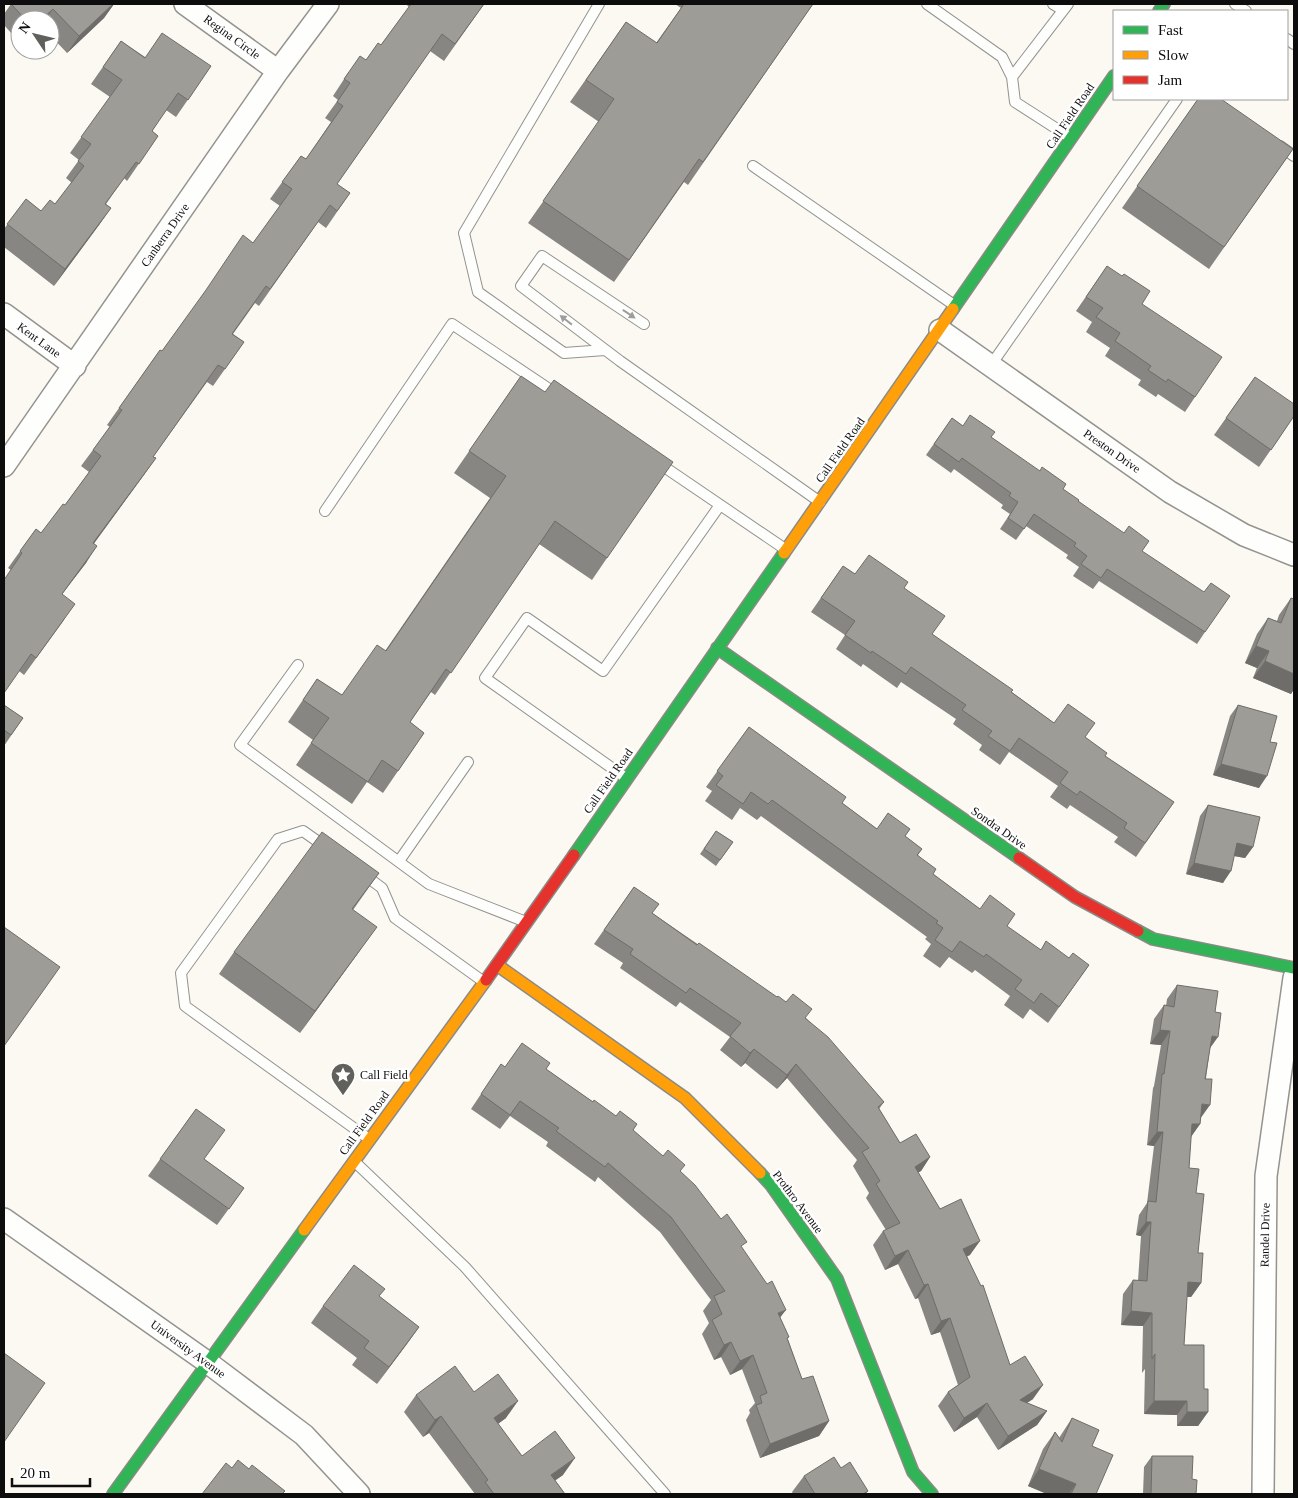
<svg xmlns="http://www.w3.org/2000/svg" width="1298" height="1498" viewBox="0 0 1298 1498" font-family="'Times New Roman',serif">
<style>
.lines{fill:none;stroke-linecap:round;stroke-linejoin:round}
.lane-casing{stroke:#949390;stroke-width:12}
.street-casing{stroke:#949390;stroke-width:24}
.fast-casing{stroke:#8b8a86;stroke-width:14}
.slow-casing{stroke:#8b8a86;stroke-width:14}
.jam-casing{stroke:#8b8a86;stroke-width:14}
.lane{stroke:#fefefd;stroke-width:10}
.street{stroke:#fefefd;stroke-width:21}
.fast{stroke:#30b455;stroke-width:11}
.slow{stroke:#ff9f0a;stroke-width:11}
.jam{stroke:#e5322d;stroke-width:11}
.wall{fill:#888682}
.shaded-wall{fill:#6f6d6a}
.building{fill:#9e9c97;stroke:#6f6d6a}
.oneway{fill:#9e9e9d}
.labels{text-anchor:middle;stroke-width:5;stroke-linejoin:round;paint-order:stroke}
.street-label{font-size:12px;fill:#0d0d0d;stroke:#fff}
.poi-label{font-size:12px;fill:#0d0d0d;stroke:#fff;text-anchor:start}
</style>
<rect width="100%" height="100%" fill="#fbf9f1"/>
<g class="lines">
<defs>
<path id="lane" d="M599,4L464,233L478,292L564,353L605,350
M927,4L1002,57L1012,77L1015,102L1071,138
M1053,4L1063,10
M1235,4L1246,11
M1287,39L1294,44
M1012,77L1068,4
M1280,146L1294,156
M753,166L954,305
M644,324L542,256L521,286L620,361L820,502
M991,365L1177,99
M657,462L785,549
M325,511L452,324L558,395
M298,665L240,745L429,884L526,922
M626,778L485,678L527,618L603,671L720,505
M327,848L303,831L278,839L181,973L185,1006L369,1139
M399,861L468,762
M363,874L382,888L395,918L484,982
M355,1162L465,1267L665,1494"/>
<path id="street" d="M185,4L278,71
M4,314L75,366
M940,330L1170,492L1244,535L1294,555
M4,466L278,71L328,4
M4,1219L207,1362L304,1435L359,1494
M1263,1494L1266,1176L1294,978"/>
<path id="fast" d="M1159,11L1164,4
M953,309L1114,76
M717,648L1019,858
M574,855L784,553
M1138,931L1153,939L1294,968
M760,1173L771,1185L837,1279L913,1472L932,1494
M113,1494L304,1230"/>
<path id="slow" d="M784,553L953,309
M497,965L685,1098L760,1173
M304,1230L486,980"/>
<path id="jam" d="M1019,858L1075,897L1138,931
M486,980L574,855"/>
</defs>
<use href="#lane" class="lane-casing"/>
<use href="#street" class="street-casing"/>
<use href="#fast" class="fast-casing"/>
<use href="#slow" class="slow-casing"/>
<use href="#jam" class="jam-casing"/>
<use href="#lane" class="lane"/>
<use href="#street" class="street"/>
<use href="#fast" class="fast"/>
<use href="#slow" class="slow"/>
<use href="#jam" class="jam"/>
</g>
<path class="wall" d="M11,4H114L104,18L67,53L50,35V20H20V43L4,25V14Z
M406,4H484L444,61L430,51L337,184L350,193L326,228L318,222L259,306L255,303L233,334L244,342L213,386L207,382L153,457L156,458L94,543L86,563L62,594L64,620L24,675L19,671L11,570L8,568L36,529L41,533L65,505L89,472L81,466L110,427L107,425L160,350L162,351L253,243L280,206L270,199L301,156L306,159L331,122L325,118L338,100L333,96L348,73L366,60L381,45L409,7Z
M675,4H813L688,185L684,182L614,282L528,223L599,122L570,102L626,22L656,43L681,8Z
M121,41L145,57L211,66L176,117L166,110L152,131L158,136L127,181L124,178L106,204L111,208L99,225L54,286L4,247V229L26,199L41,211L55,204L72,183L66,178L79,160L70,153L110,97L91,84Z
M1198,99L1293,149L1209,269L1122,208Z
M1107,266L1142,304L1195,397L1185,412L1158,394L1156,397L1138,385L1141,380L1105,356L1110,348L1086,332L1092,322L1076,311Z
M521,376L607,558L592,580L539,544L435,695L431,692L410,722L424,733L383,793L367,782L352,804L296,765L313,740L288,722L317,679L342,695L385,651L490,498L454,473Z
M1255,377L1294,416L1259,467L1214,435Z
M952,418L963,426L991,437L1063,489L1142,551L1205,632L1197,644L1099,581L1093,589L1073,576L1079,567L1066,558L1068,555L1026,526L1016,540L1000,529L1010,514L1001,508L1003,505L954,469L951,473L926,455Z
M843,566L855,574L904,588L932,634L1054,723L1085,737L1105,756L1174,802L1136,857L1114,842L1118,837L1070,805L1067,809L1050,797L1058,786L1009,752L1000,765L979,750L982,745L953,724L956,719L901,682L897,688L863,664L861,667L836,649L845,635L811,612Z
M1291,598L1294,599V689L1291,694L1253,678L1257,668L1245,663L1257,634L1268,618L1277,621L1279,615Z
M4,705L23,718L4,746Z
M1238,705L1270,742L1259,788L1213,775L1230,716Z
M749,727L842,803L877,829H910L905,836L922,849L918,855L933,874L980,909L1041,950L1069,958L1089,965L1048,1023L1030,1009L1023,1019L1004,1005L1010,996L975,970L972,973L949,957L940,968L923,956L931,944L925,939L927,937L761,816L757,820L740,808L732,820L705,801L712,791L706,787Z
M1208,805L1253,847L1245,858L1234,856L1223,883L1186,874L1200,816Z
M716,831L733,842L716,866L700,854Z
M379,873L353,910L361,949L300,1033L219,974L234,952Z
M634,887L652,913L806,1018L884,1102L879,1109L900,1143L930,1157L921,1171L918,1172L940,1209L970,1255L967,1256L1010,1365L1033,1399L1027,1403L1047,1411L1037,1425L998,1450L977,1417L954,1432L938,1406L948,1392L958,1385L940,1332L931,1335L918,1298L915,1299L898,1264L885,1270L873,1245L883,1231L886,1230L866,1198L869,1193L853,1166L857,1160L787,1078L777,1089L745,1063L741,1067L720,1050L730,1037L680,1002L676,1007L620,968L623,963L594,944Z
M1177,985L1210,1048L1200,1124L1191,1137L1189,1168L1196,1193L1198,1253L1201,1283L1191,1297H1187L1184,1345L1204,1389L1208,1412L1198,1426H1177V1415L1144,1414L1145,1369L1142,1373L1143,1326L1121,1325L1123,1294L1133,1280L1138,1281L1141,1236L1136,1235L1139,1215L1147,1203L1154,1146L1147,1145L1153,1088L1154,1086L1161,1045L1150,1044L1154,1019L1164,1005L1166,1006L1167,999Z
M501,1064L505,1067L546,1069L633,1130L680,1172L742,1249L780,1317L802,1379L829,1421L819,1436L760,1458L746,1420L750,1413L749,1410L755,1403L742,1369L730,1375L721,1357L714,1360L702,1334L709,1323L703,1311L711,1300L660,1232L598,1177L595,1182L546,1146L548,1142L510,1116L500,1129L471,1109Z
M196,1109L204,1159L244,1188L217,1225L148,1176Z
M379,1296L419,1327L377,1384L352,1365L357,1358L311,1323L323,1306Z
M474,1392L506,1418L498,1424L522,1456L563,1475L555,1480L565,1494H475L429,1433L423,1437L404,1412L416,1395Z
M1072,1418L1092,1446L1096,1494H1047L1028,1486L1043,1449L1055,1432L1059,1438Z
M1152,1456L1192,1479L1196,1494H1143L1144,1467Z
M841,1468L868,1491L866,1494H793L792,1492L804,1476Z"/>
<path class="shaded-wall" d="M113,4H114L104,18L67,53L79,36Z
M53,9L45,20H41Z
M111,208L99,225L54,286L65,269Z
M156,458L144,475L82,560L93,543Z
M97,546L86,563L50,610L62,594Z
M1256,646L1269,651L1257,668L1245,663Z
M1265,661L1294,674V689L1291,694L1253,678Z
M1221,764L1267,776L1259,788L1213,775Z
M1237,843L1253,847L1245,858L1229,855Z
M1194,863L1231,871L1223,883L1186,874Z
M377,927L361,949L300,1033L315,1011Z
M1160,1030L1170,1031L1161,1045L1150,1044Z
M1212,1036L1218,1037L1208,1051Z
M754,1049L745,1063L741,1067L750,1053Z
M796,1064L787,1078L777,1089L787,1075Z
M1202,1104L1210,1105L1200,1119Z
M1192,1124H1200L1190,1138Z
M1157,1132H1163L1154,1146L1147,1145Z
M930,1157L921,1171L905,1181L915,1167Z
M1146,1222H1151L1141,1236L1136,1235Z
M980,1241L970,1255L953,1263L963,1249Z
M908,1250L898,1264L885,1270L895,1256Z
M1188,1282L1201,1283L1191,1297L1178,1296Z
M928,1284L918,1298L915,1299L924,1285Z
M786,1310L775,1324L778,1313Z
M1131,1311L1152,1313L1143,1326L1121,1325Z
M950,1318L940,1332L931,1335L941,1321Z
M419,1327L407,1344L377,1384L389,1367Z
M731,1342L721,1357L714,1360L724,1345Z
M753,1355L742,1369L730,1375L740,1361Z
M1043,1385L1033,1399L1010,1414L1020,1400Z
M518,1401L506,1418L482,1435L494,1418Z
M1154,1401H1187L1177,1415L1144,1414Z
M987,1403L977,1417L954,1432L964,1418Z
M1047,1411L1037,1425L998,1450L1008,1436Z
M1187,1412H1208L1198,1426H1177Z
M441,1416L429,1433L423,1437L435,1420Z
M829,1421L819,1436L760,1458L770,1444Z
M575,1458L563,1475L539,1492L551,1475Z
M1039,1469L1076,1484L1069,1494H1047L1028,1486Z"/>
<path class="building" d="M11,4H113L79,36L53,9L41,20H26Z
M411,4H484L455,44L442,34L337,184L350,193L337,211L330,205L270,289L266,286L232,334L244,342L225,369L218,365L153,457L156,458L93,543L97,546L62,594L75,604L36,658L31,654L4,693V580L22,553L20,551L36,529L41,533L63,504L65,505L101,456L93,450L122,410L119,408L160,350L162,351L206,290L243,235L253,243L292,189L282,182L301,156L306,159L343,106L337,102L350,83L344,79L360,56L366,60L378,43L381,45Z
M684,4H813L703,162L699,159L629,260L543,201L614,99L586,80L626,22L657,43Z
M162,33L211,66L188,100L178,93L152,131L158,136L139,164L136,162L105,204L111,208L65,269L7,224L26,199L41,211L50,200L55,204L84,166L78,161L91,144L81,137L122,80L103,67L121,41L145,58Z
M1198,99H1221L1293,149L1224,247L1137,186Z
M1107,266L1122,276L1124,274L1150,291L1142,304L1222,357L1195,397L1168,379L1166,382L1148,370L1151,366L1115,341L1120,333L1096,317L1103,308L1086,297Z
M521,376L545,392L554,380L673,462L607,558L555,521L451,673L446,669L410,722L424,733L398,771L382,760L368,782L311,743L329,718L303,700L317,679L342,695L377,645L386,651L506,476L469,451Z
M1255,377L1294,404V416L1271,450L1226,418Z
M970,415L995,432L991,437L1040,471L1042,467L1066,484L1063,489L1079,500L1078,501L1124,533L1129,526L1149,541L1142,551L1204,592L1211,583L1230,596L1205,632L1107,569L1101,578L1081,564L1087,556L1074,546L1076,543L1034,514L1024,529L1008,518L1018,502L1009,496L1011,493L962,458L959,462L934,444L952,418L963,426Z
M869,555L908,582L904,588L945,616L932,634L1013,690L1011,692L1054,723L1068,704L1095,723L1085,737L1107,753L1105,756L1174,802L1145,843L1124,828L1127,823L1080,791L1077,795L1060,783L1068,772L1019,738L1010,751L988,736L992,731L962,710L966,705L911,667L906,674L872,651L871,653L845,635L855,621L821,598L843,566L855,574Z
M1291,598L1294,599V674L1265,661L1269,651L1256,646L1268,618L1281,623Z
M4,705L23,718L11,735L4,730Z
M1238,705L1277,716L1270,742L1277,743L1267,776L1221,764Z
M749,727L846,797L842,803L877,829L888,813L910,829L905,836L922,849L917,855L936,869L933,874L980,909L990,895L1015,914L1007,926L1041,950L1046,941L1069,958L1073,953L1089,965L1059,1007L1041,993L1034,1003L1015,989L1022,980L986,954L984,957L960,941L952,952L935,940L943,928L936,923L938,921L772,800L768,804L751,792L743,804L716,785L723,776L717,771Z
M1208,805L1260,817L1253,847L1237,843L1231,871L1194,863Z
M716,831L733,842L720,860L704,849Z
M322,832L379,873L352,909L377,927L315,1011L234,952Z
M634,887L659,904L652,913L697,945L699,943L777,997L778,996L786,1002L793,994L812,1009L805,1018L828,1037L884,1102L878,1107L900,1143L916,1134L930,1157L915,1167L940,1209L961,1199L980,1241L963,1249L981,1286L983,1285L1010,1365L1025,1356L1043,1385L1020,1400L1047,1411L1008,1436L987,1403L964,1418L948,1392L970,1377L950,1318L941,1321L928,1284L924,1285L908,1250L895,1256L883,1231L900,1223L876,1184L880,1181L862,1152L869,1148L796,1064L787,1075L754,1049L750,1053L730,1036L741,1023L690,988L686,993L630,954L633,949L604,930Z
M4,927L60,967L4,1046Z
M1177,985L1218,991L1215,1012L1221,1013L1218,1037L1212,1036L1205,1079H1212L1210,1105L1202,1104L1200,1124H1192L1189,1168L1199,1169L1196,1193L1204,1194L1198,1253H1203L1201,1283L1188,1282L1184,1345H1204V1389H1208V1412H1187V1401H1154L1155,1354L1152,1359V1313L1131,1311L1133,1280L1147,1281L1151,1222H1146L1148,1201L1156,1202L1163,1132H1157L1162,1074H1164L1170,1031L1160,1030L1164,1005L1174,1007Z
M522,1043L550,1063L546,1069L593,1102L594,1100L616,1116L620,1111L637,1124L633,1130L663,1156L668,1150L685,1165L680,1171L695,1185L721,1219L727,1214L747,1242L741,1246L767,1284L772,1281L786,1310L778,1313L789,1337L787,1338L802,1379L813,1376L829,1421L770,1444L756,1405L762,1403L760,1396L767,1393L753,1355L740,1361L731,1342L724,1345L712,1320L722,1314L714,1296L725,1291L671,1217L608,1163L605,1167L556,1131L559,1128L520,1101L510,1115L481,1094L501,1064L505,1067Z
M196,1109L225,1130L204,1159L244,1188L229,1209L160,1159Z
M354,1265L385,1289L379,1296L419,1327L389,1367L364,1348L369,1341L323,1306Z
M4,1353L45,1383L4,1442Z
M455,1366L474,1392L498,1374L518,1401L494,1418L522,1456L555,1431L575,1458L551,1475L565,1494H494L485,1482L488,1480L441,1416L435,1420L416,1395Z
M1072,1418L1099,1430L1092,1446L1113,1455L1096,1494H1071L1076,1484L1039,1469L1055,1432L1062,1442Z
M1152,1456H1193L1192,1479L1197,1480L1196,1494H1151Z
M834,1457L841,1468L850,1462L868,1491L863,1494H815L804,1476Z
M238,1460L249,1469L252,1465L285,1491L282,1494H202L226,1463L232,1468Z"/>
<defs><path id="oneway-solid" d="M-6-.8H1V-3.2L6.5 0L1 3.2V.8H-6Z" transform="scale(1.25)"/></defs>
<g class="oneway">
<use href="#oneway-solid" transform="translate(629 314) rotate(34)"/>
<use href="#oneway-solid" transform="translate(566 320) rotate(-142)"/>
</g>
<defs>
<symbol id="sight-pin" viewBox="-11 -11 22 30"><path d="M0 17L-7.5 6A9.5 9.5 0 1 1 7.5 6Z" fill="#60605d" stroke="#fff"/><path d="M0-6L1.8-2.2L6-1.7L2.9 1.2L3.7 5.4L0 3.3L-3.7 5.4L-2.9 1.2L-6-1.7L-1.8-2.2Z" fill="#fff"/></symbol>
</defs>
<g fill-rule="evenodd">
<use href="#sight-pin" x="329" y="1061" width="28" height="38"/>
</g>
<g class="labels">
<g class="street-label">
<text transform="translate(232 37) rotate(36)" y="4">Regina Circle</text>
<text transform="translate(1070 116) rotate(-56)" y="4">Call Field Road</text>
<text transform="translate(165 235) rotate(-55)" y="4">Canberra Drive</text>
<text transform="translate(39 340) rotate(36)" y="4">Kent Lane</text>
<text transform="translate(840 450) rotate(-55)" y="4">Call Field Road</text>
<text transform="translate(1112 451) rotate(35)" y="4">Preston Drive</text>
<text transform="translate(608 781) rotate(-55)" y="4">Call Field Road</text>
<text transform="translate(999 828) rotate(35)" y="4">Sondra Drive</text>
<text transform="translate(364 1123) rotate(-54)" y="4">Call Field Road</text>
<text transform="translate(798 1202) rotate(53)" y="4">Prothro Avenue</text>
<text transform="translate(1265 1235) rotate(-89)" y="4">Randel Drive</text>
<text transform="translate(188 1349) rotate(36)" y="4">University Avenue</text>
</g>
<g class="poi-label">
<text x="360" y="1079">Call Field</text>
</g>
</g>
<rect width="1298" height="1498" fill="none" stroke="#0d0d0d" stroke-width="10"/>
<rect x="1113" y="10" width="175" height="90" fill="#ffffff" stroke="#9e9e9e"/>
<rect x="1123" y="26" width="25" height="8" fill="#30b455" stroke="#9e9e9e"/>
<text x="1158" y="35" font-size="15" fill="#0d0d0d">Fast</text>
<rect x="1123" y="51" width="25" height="8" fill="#ff9f0a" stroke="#9e9e9e"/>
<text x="1158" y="60" font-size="15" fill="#0d0d0d">Slow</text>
<rect x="1123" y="76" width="25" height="8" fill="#e5322d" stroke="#9e9e9e"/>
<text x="1158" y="85" font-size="15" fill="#0d0d0d">Jam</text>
<g transform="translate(35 35) rotate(305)"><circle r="24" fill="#ffffff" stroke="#9e9e9e"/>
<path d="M0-4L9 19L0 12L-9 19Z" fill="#60605d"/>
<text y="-8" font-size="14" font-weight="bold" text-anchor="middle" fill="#0d0d0d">N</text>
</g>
<path d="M12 1478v8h78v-8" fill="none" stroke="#0d0d0d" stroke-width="2.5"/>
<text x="20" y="1478" font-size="15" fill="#0d0d0d" stroke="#ffffff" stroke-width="4" paint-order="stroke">20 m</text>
</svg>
